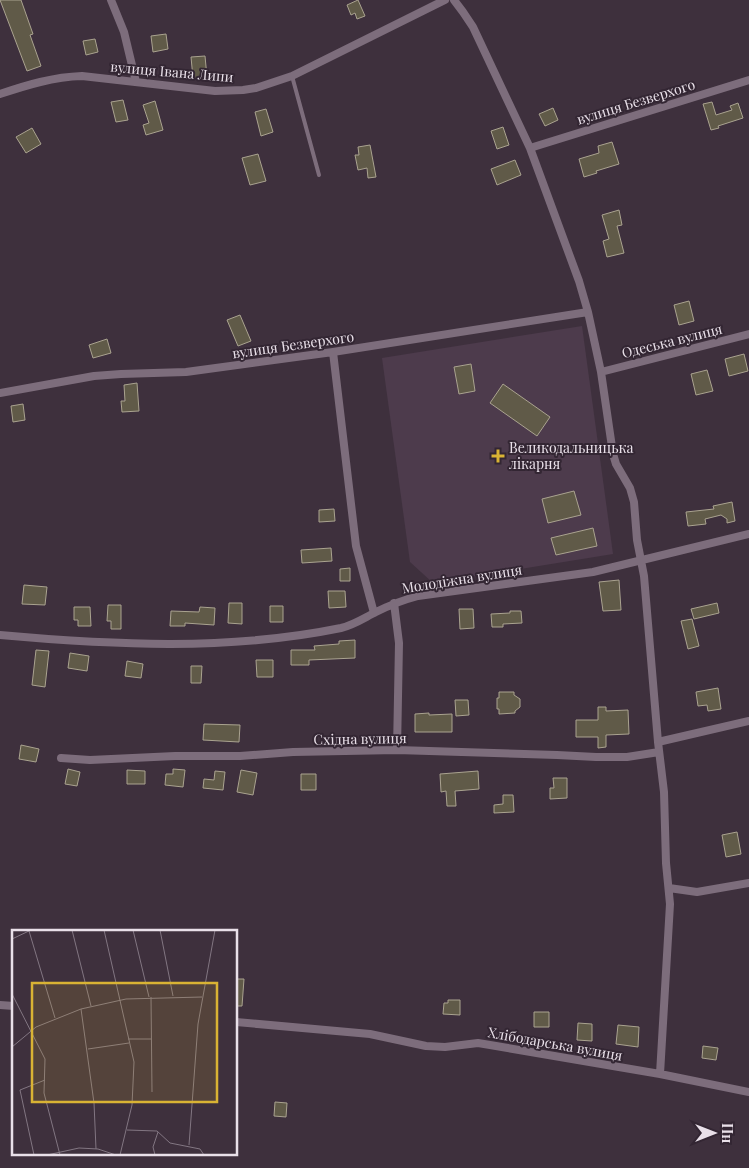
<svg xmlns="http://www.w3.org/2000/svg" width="749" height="1168" viewBox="0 0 749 1168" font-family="'Playfair Display',serif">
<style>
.built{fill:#4d3b4c}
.building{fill:#605a48;stroke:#aaa390}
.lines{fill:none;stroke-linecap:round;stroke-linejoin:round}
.service{stroke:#7d6d7c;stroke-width:4}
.minor{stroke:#7d6d7c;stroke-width:8}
.poi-dot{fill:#d9b334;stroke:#332633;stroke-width:2}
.labels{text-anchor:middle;stroke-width:4;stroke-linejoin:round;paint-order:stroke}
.street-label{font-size:14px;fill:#e9e0e9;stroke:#332633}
.poi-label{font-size:14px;fill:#e9e0e9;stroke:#332633;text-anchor:start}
.inset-road{fill:none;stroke:#827682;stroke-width:1}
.view{fill:#d9b334;fill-opacity:0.15;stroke:#d9b334;stroke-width:2.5}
.inset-edge{fill:none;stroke:#e9e0e9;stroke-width:2.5}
</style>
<rect width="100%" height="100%" fill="#3e303d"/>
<path class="built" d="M582,326L613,554L433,583L410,562L382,358Z"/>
<path class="building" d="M0,0H21L33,34L30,35L41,66L27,71Z
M358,0L365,16L357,19L355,13L351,15L347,5Z
M166,34L168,49L153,52L151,36Z
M95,39L98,52L86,55L83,41Z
M205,56L207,77L193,78L191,57Z
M123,100L128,120L116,122L111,102Z
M155,101L163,130L146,135L143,125L149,123L143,105Z
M712,102L716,115L732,110L730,106L738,103L743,118L718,126L719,128L711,130L703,104Z
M553,108L558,120L545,126L539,114Z
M266,109L273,132L261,136L255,112Z
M503,127L509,145L497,149L491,131Z
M32,128L41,144L26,153L16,137Z
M612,142L619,164L596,171L597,173L584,177L579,159L599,153L598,146Z
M370,145L376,177L368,178L367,168L358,170L355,155H359L358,147Z
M258,154L266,181L250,185L242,158Z
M515,160L521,175L497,185L491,169Z
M619,210L622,225L617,226L624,253L607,257L603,241L609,239L602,215Z
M689,301L694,321L679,325L674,305Z
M240,315L251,341L238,346L227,320Z
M107,339L111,353L93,358L89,345Z
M744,354L748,371L729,376L725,359Z
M471,364L475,391L459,394L454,367Z
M707,370L713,391L696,395L691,374Z
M137,383L139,411L122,412L121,401H125L124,385Z
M503,384L550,417L537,436L490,403Z
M23,404L25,420L13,422L11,406Z
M574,491L581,515L548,523L542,499Z
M732,502L735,521L727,523V519L721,515L705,519L706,524L688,526L686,512L714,509L713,506Z
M334,509L335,521L319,522V510Z
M593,528L597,546L556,555L551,538Z
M331,548L332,561L302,563L301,550Z
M350,568V581H340V569Z
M619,580L621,610L603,611L599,582Z
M24,585L47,587L45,605L22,604Z
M328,591H345L346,607L329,608Z
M229,603H242V624L228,623Z
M717,603L719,613L694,619L691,609Z
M108,605H121V629H111V621H107Z
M270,606H283V622H270Z
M74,607H90L91,626H78V620H74Z
M200,607L215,608L214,625L185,623V626H170L171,611L199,612Z
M459,609H473L474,628L460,629Z
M510,611H521L522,623L503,624V627H492L491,614L510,613Z
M692,619L699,646L688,649L681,621Z
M355,640V658L309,660V665H291V650H315L314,646L339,644V641Z
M36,650L49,651L45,687L32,685Z
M70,653L89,656L87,671L68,668Z
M256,660H273V677H257Z
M127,661L143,664L141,678L125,676Z
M191,666H202L201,683H191Z
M718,688L721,709L708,711L707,705L698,706L696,692Z
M499,692H514V695L520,699V707L515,711V713L499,714V709H497V698H499Z
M455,700H468L469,715L456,716Z
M598,707H606V711L628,710L629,734L606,735V747L598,748V737H576V720H598Z
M429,713V715L452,714V732H415V714Z
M204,724L240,725L239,742L203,740Z
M21,745L39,749L36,762L19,759Z
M68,769L80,772L77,786L65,784Z
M173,769L185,770L183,787L165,785L166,774H173Z
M127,770L145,771V784H127Z
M241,770L257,773L253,795L237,792Z
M215,771L225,772L223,790L203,788L204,779L214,780Z
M478,771L479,789L455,791L456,806H447L446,791L441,792L440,774Z
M301,774H316V790H301Z
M553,778H567V798L550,799V788H554Z
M503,795H513L514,812L494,813V805L503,804Z
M737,832L741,854L726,857L722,835Z
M236,979H244L242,1006H236Z
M448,1000H460V1015L443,1014L444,1003H448Z
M534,1012H549V1027H534Z
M578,1023L592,1024V1041L577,1040Z
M618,1025L639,1027L638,1047L616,1044Z
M703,1046L718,1048L716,1060L702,1058Z
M275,1102L287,1103L286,1117L274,1116Z"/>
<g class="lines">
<path class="service" d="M292,76L319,175"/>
<path class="minor" d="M111,0L124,32L136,82
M454,0L463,12L473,27L530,148L579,281L588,312L601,372L613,454L616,464L630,488L634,502L637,540L644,576L658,742L664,792L666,863L670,904L660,1074
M0,94C27,85 53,77 82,76L215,91L243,90L256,88L292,76L445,0
M530,148L749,80
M333,352L356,546L374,613
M601,372L749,334
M0,393L94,376L121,374L186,372L333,352L588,312
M394,603L399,643L397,750
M0,635C113,645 229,651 341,628C354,625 364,618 376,612C390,605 403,600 418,596L593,572L749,534
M658,742L749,721
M61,758L90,760L175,756H240L293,752L397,750L557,755L596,757H627L659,752
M669,888L697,892L749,883
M0,1005L14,1006
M236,1022L370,1034L426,1046L445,1047L478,1043L490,1045L660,1074L749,1092"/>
</g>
<path class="poi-dot" d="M495.5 448.5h5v5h5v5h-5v5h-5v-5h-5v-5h5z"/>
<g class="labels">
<g class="street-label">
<text transform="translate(172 72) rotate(5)" y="5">вулиця Івана Липи</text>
<text transform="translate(636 102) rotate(-17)" y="5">вулиця Безверхого</text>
<text transform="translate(672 341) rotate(-14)" y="5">Одеська вулиця</text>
<text transform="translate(293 345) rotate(-8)" y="5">вулиця Безверхого</text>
<text transform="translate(462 579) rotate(-9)" y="5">Молодіжна вулиця</text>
<text transform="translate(360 739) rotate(-1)" y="5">Східна вулиця</text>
<text transform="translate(555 1044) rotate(10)" y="5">Хлібодарська вулиця</text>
</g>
<g class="poi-label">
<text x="509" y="453">Великодальницька<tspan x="509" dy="16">лікарня</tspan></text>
</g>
</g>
<g transform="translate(12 930)">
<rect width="225" height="225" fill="#3e303d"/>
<path class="inset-road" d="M60,0L79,76M92,0L122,132L120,175L108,225M121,0L137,67M148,0L161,66M17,1L43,88M0,9L19,0M0,64L33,129L32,163L48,225M139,67L140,162M69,79L82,173L84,219M116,109H139M0,117L24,97L69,79L114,69L190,67M76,119L117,113M115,200L145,201L158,213L188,219L192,225M177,215L186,94L203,0M22,225L8,160L33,150M35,225L67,218L86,219L104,225M143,225L141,217L146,202"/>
<path class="view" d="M20,53H205V172H20Z"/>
<rect width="225" height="225" class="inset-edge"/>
</g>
<g transform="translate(714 1133) rotate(90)" stroke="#332633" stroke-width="4" paint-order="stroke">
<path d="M0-4L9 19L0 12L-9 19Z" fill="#e9e0e9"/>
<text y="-8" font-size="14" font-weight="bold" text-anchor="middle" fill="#e9e0e9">Пн</text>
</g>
</svg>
